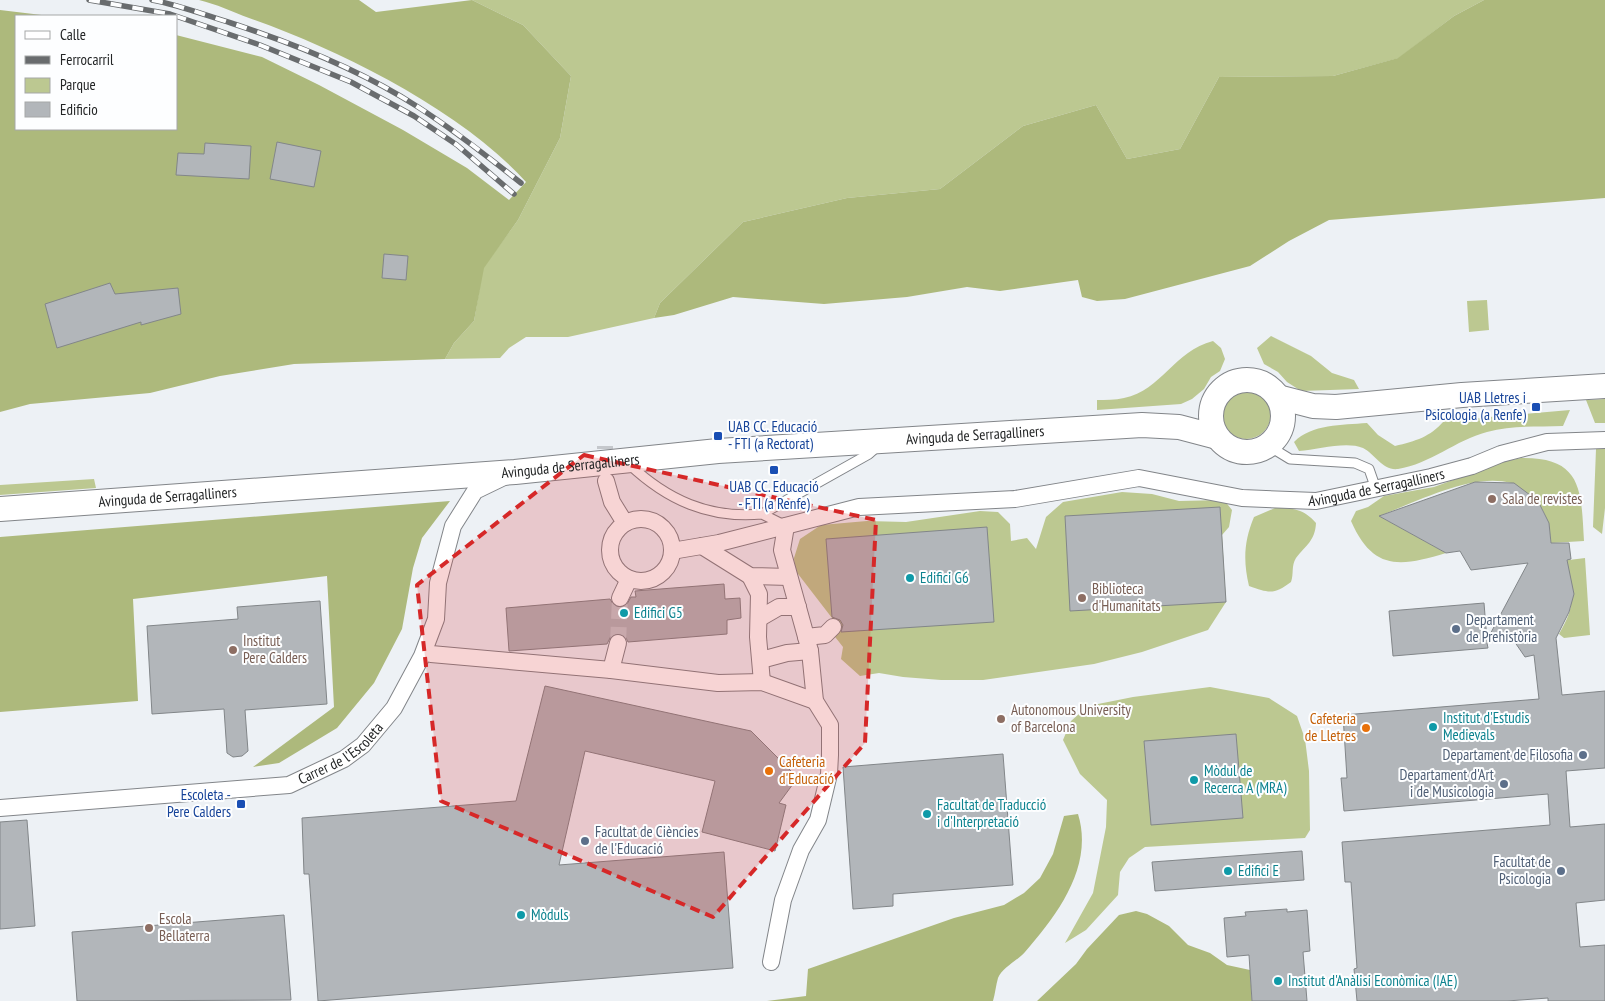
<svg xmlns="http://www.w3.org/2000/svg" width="1605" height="1001" viewBox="0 0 1605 1001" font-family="'PT Sans Narrow',sans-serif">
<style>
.green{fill:#bcc891}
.forest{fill:#adb97c}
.building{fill:#b2b6ba;stroke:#828689}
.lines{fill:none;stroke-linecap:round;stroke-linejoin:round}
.street-tunnel{stroke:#c5c8cc;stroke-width:16;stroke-dasharray:16 8;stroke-linecap:butt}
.lane-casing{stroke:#828589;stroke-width:11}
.street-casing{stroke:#828589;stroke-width:18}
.secondary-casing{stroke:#828589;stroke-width:26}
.lane{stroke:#fff;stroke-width:9}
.street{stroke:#fff;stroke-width:16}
.secondary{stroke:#fff;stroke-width:24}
.rail-casing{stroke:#696c6e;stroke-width:5.5}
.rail{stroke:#fdfeff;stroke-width:4;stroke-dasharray:11;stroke-linecap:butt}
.marked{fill:#d62828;fill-opacity:0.2;stroke:#d62828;stroke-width:4;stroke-dasharray:10 6;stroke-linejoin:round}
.transit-dot{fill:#1a4fb4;stroke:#fdfeff;stroke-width:2}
.education-dot{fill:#8d6e63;stroke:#fdfeff;stroke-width:2}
.culture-dot{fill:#0f9aa8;stroke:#fdfeff;stroke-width:2}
.service-dot{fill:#5c6f8a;stroke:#fdfeff;stroke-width:2}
.food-dot{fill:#e8710a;stroke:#fdfeff;stroke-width:2}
.labels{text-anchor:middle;stroke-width:4;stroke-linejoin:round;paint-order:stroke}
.transit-label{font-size:15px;fill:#164399;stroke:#fdfeff;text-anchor:end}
.street-label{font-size:15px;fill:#232526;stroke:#fdfeff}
.education-label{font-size:15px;fill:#785e54;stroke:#fdfeff;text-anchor:start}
.culture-label{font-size:15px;fill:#0d838f;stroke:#fdfeff;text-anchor:start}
.service-label{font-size:15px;fill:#4e5e75;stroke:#fdfeff;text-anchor:end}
.food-label{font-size:15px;fill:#c56008;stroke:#fdfeff;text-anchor:end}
</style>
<rect width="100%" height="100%" fill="#edf1f5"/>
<path class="green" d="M472,0H1484L1454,16L1399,58L1333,76L1219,77L1180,149L1127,159L1096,105L1023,126L940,189L847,198L743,222L660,303L654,318L568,337H526L509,348L500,358L445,359L454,343L474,321L483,268L518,220L560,138L571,76L523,25Z
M1487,300L1489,330L1469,332L1467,301Z
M1271,336L1311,356L1332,373L1354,380L1359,389L1301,391L1287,382L1278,372L1264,364L1257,348Z
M1213,341L1221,348L1225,359L1220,371L1211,377L1204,389L1192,399L1181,404L1097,410V400C1106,400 1115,400 1124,398C1162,390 1174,351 1213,341Z
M1221 414a25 25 0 1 1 50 0a25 25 0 1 1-50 0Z
M1605,399V423H1595L1586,400Z
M1570,410L1563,426C1537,427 1512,425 1487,432C1456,440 1430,464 1398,469C1383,471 1375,454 1363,448C1345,441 1318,450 1299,451L1294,442C1312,424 1342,425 1367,423L1378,435L1395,446C1416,441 1430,437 1444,421Z
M1596,449H1605V508L1602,534L1593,527Z
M1521,458C1583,457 1581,491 1584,541L1551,543C1549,522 1545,506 1527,493C1522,490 1517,485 1511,483C1473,472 1416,502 1379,516L1446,553C1400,567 1373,571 1351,521L1356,511L1368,507L1384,496L1434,487L1502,462Z
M94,479L96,488L0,495V485Z
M1122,492L1152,494L1179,501L1224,500L1232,510L1229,527L1222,535L1226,602L1208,630L1142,652L1094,664L983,680H941L903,677L879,673L860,676L841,659L843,647L832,633V618L795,570L794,558L800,539L821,525L867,521L906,522L980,511L998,512L1010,524L1011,541L1027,538L1036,549L1046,517L1063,502Z
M1275,508C1293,508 1304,509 1316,523C1315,541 1306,545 1296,558C1291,566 1294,574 1291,582C1274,595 1269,593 1249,586C1243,561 1244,541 1254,517Z
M1585,558L1590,635L1564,638L1559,634C1578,602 1572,594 1561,561Z
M1210,687L1269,698L1297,716L1305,739L1309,771L1310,830L1305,838L1145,847L1129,858L1120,872L1118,895L1086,930L1065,943L1093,893L1106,827L1107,800L1080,774L1063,740L1071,721L1088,706L1133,697Z"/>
<path class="forest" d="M199,0H359L376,12L472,0L523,25L571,76L560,138L518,220L484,268L474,321L454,343L445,359L294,364L220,376L150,393L30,404L0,412V10L50,16H16V129H176V35L262,57L319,85L403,130L467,168L509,200L526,182C461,110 340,50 249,18C233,12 216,4 199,0Z
M1484,0H1605V198L1329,220L1289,241L1250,266L1125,299L1097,301L1082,297L1078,280L1000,291L967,287L907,297L824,304L733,297L674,315L654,318L660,303L743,222L847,198L940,189L1023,126L1096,105L1127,159L1180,149L1219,77L1333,76L1398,58L1454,16Z
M450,501L422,538L413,568L402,629L374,683L337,728L279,763L253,767L334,707L327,576L133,599L138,701L0,712V537Z
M1078,814C1094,866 1058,914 1025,952C1018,960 1002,968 998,978C996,985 995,994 993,1001H767L806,996L808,969L954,918L1004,905L1024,893L1040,878L1053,854L1064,816Z
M1136,911L1147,914L1169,926L1188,945L1210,953L1227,965L1250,970L1252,1001H1037L1076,964L1087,949L1119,915Z"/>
<path class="building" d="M277,142L321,151L314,187L270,179Z
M205,143L251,146L249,179L176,175L178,153L204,154Z
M384,254L408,256L406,280L382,278Z
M110,283L115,294L178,288L181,314L141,325V322L57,348L45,304Z
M1475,482L1514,483L1538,501L1549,523L1551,543H1569L1571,559L1567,560L1574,594L1569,612L1556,638L1562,695L1605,691V768L1566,771L1570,827L1605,824V900L1576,903L1580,947L1605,945V1001H1548V998L1507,1001H1357L1354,969L1357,968L1351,882H1345L1342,842L1550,825L1548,794L1344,811L1341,778H1347L1343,715L1539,699L1534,655L1525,657L1512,638L1487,643L1488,648L1393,656L1389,611L1484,603L1487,640L1528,563L1471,570L1460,551L1446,553L1379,516Z
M1220,507L1226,602L1070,611L1065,516Z
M987,527L994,622L841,632L843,625L840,620L832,617L826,539Z
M724,584L725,599L740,598L741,618L727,620V634L628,642L625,636L616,633L611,636L607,644L509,651L506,608L610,599L615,607L621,608L626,606L631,597H636L635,591Z
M320,601L327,704L245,710L248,751L242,756L233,757L227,753L224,709L152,714L147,626L238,619L237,607Z
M545,686L751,731L793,773V784L779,803L786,805L775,851L702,832L715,781L585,751L559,865L724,852L733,968L318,1001L309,874H304L302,818L516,801Z
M1236,734L1243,818L1151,825L1144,741Z
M1003,754L1013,885L893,894V906L853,909L843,767Z
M27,820L35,926L0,929V822Z
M1302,851L1304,880L1155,891L1152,862Z
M1287,909V912L1307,910L1310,951L1303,952L1307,1001H1252L1249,955L1227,957L1224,918L1246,916L1245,912Z
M284,915L291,1000L77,1001L72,932Z"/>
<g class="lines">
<path class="street-tunnel" d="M605,473V446
M618,643L620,598"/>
<defs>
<path id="lane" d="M1267,445L1290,459L1355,463L1369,469L1376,489
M629,464C667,500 709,519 762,514L869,454L878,446
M762,514L784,525"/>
<g id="street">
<path d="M606,481L612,502L625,523"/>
<circle cx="641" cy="550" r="31"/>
<path d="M702,546L750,576L789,577"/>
<path id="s1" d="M672,551L719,543L859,507L1015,499L1139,478L1242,498L1316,501L1431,477L1472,466L1501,454L1547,442L1605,440"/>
<path d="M750,576L759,594L758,637L762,682"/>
<path d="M620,598L629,579"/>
<path d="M760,618L779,607H798"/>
<path d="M806,637L825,635L833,627"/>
<path d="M431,654L611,670L718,683L762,682L815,701"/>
<path d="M761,660L787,653L810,651"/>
<path d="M611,670L618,643"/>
<path id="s2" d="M0,808L289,785L344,759L363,745L394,708L422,656L436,619L438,583L453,526L475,491L504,477"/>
<path d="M771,962L783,900L801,850L818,820L829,774L830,755V725L815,701L810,651L782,550L786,526"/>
</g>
<g id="secondary">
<circle cx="1247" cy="416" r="36"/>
<path d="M1278,397L1313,406L1336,407L1462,395L1605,386"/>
<path id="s3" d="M0,509L515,472L718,451L1142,425L1179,427L1217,437"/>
</g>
</defs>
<use href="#lane" class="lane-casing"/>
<use href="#street" class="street-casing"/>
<use href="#secondary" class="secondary-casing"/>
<use href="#lane" class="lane"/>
<use href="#street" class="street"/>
<use href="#secondary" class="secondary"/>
<defs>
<path id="rail" d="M89,0L170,14L260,45L351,82L414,116L457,145L514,194
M152,0C179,5 205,15 231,23C295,44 361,70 418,107C454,130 487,156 521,183"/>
</defs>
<use href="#rail" class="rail-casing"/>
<use href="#rail" class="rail"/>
</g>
<path class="marked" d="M584,455L876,520L865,743L713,917L441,801L417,585Z"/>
<g class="transit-dot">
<rect x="1531" y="402" width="10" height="10" rx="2.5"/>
<rect x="713" y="431" width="10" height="10" rx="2.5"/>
<rect x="769" y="465" width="10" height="10" rx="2.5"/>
<rect x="236" y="799" width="10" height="10" rx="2.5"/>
</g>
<g class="education-dot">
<circle cx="1492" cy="499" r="5"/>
<circle cx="1082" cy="598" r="5"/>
<circle cx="233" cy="650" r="5"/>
<circle cx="1001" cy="719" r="5"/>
<circle cx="149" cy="928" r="5"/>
</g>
<g class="culture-dot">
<circle cx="910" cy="578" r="5"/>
<circle cx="624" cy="613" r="5"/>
<circle cx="1433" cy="727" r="5"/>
<circle cx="1194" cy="780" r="5"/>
<circle cx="927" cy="814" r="5"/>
<circle cx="1228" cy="871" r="5"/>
<circle cx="521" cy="915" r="5"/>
<circle cx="1278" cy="981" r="5"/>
</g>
<g class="service-dot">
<circle cx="1456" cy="629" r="5"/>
<circle cx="1583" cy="755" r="5"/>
<circle cx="1504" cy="784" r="5"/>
<circle cx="585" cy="841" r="5"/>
<circle cx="1561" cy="871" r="5"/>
</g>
<g class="food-dot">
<circle cx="1366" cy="728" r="5"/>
<circle cx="769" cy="771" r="5"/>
</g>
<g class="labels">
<g class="transit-label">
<text x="1526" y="403">UAB Lletres i<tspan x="1526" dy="17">Psicologia (a Renfe)</tspan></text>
<text x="728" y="432" text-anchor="start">UAB CC. Educació<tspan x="728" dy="17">- FTI (a Rectorat)</tspan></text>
<text x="774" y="492" text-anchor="middle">UAB CC. Educació<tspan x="774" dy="17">- FTI (a Renfe)</tspan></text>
<text x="231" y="800">Escoleta -<tspan x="231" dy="17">Pere Calders</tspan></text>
</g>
<g class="street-label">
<text dy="5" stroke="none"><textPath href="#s3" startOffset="978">Avinguda de Serragalliners</textPath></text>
<text dy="5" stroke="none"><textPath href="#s3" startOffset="572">Avinguda de Serragalliners</textPath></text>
<text dy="5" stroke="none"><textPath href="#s1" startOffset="715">Avinguda de Serragalliners</textPath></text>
<text dy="5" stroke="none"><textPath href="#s3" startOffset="168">Avinguda de Serragalliners</textPath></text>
<text dy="5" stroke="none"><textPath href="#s2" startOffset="351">Carrer de l'Escoleta</textPath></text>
</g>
<g class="education-label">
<text x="1502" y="504">Sala de revistes</text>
<text x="1092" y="594">Biblioteca<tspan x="1092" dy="17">d'Humanitats</tspan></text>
<text x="243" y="646">Institut<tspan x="243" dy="17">Pere Calders</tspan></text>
<text x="1011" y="715">Autonomous University<tspan x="1011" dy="17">of Barcelona</tspan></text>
<text x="159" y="924">Escola<tspan x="159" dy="17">Bellaterra</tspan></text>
</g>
<g class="culture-label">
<text x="920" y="583">Edifici G6</text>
<text x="634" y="618">Edifici G5</text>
<text x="1443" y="723">Institut d'Estudis<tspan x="1443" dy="17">Medievals</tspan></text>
<text x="1204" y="776">Mòdul de<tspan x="1204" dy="17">Recerca A (MRA)</tspan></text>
<text x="937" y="810">Facultat de Traducció<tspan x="937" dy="17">i d'Interpretació</tspan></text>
<text x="1238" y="876">Edifici E</text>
<text x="531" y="920">Mòduls</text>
<text x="1288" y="986">Institut d'Anàlisi Econòmica (IAE)</text>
</g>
<g class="service-label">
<text x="1466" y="625" text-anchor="start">Departament<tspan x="1466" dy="17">de Prehistòria</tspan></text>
<text x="1573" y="760">Departament de Filosofia</text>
<text x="1494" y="780">Departament d'Art<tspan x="1494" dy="17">i de Musicologia</tspan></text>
<text x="595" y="837" text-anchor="start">Facultat de Ciències<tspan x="595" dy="17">de l'Educació</tspan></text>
<text x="1551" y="867">Facultat de<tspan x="1551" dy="17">Psicologia</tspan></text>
</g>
<g class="food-label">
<text x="1356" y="724">Cafeteria<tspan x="1356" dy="17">de Lletres</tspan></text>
<text x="779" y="767" text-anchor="start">Cafeteria<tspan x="779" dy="17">d'Educació</tspan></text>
</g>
</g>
<rect x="15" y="15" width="162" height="115" fill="#fdfeff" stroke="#a6a7a8"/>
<rect x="25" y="31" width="25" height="8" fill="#ffffff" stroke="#a6a7a8"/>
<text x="60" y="40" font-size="15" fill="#232526">Calle</text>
<rect x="25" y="56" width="25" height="8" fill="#696c6e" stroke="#a6a7a8"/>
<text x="60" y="65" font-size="15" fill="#232526">Ferrocarril</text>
<rect x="25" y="78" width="25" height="15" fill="#bcc891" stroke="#a6a7a8"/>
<text x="60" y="90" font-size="15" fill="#232526">Parque</text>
<rect x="25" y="102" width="25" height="15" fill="#b2b6ba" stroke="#a6a7a8"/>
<text x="60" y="115" font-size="15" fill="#232526">Edificio</text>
</svg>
